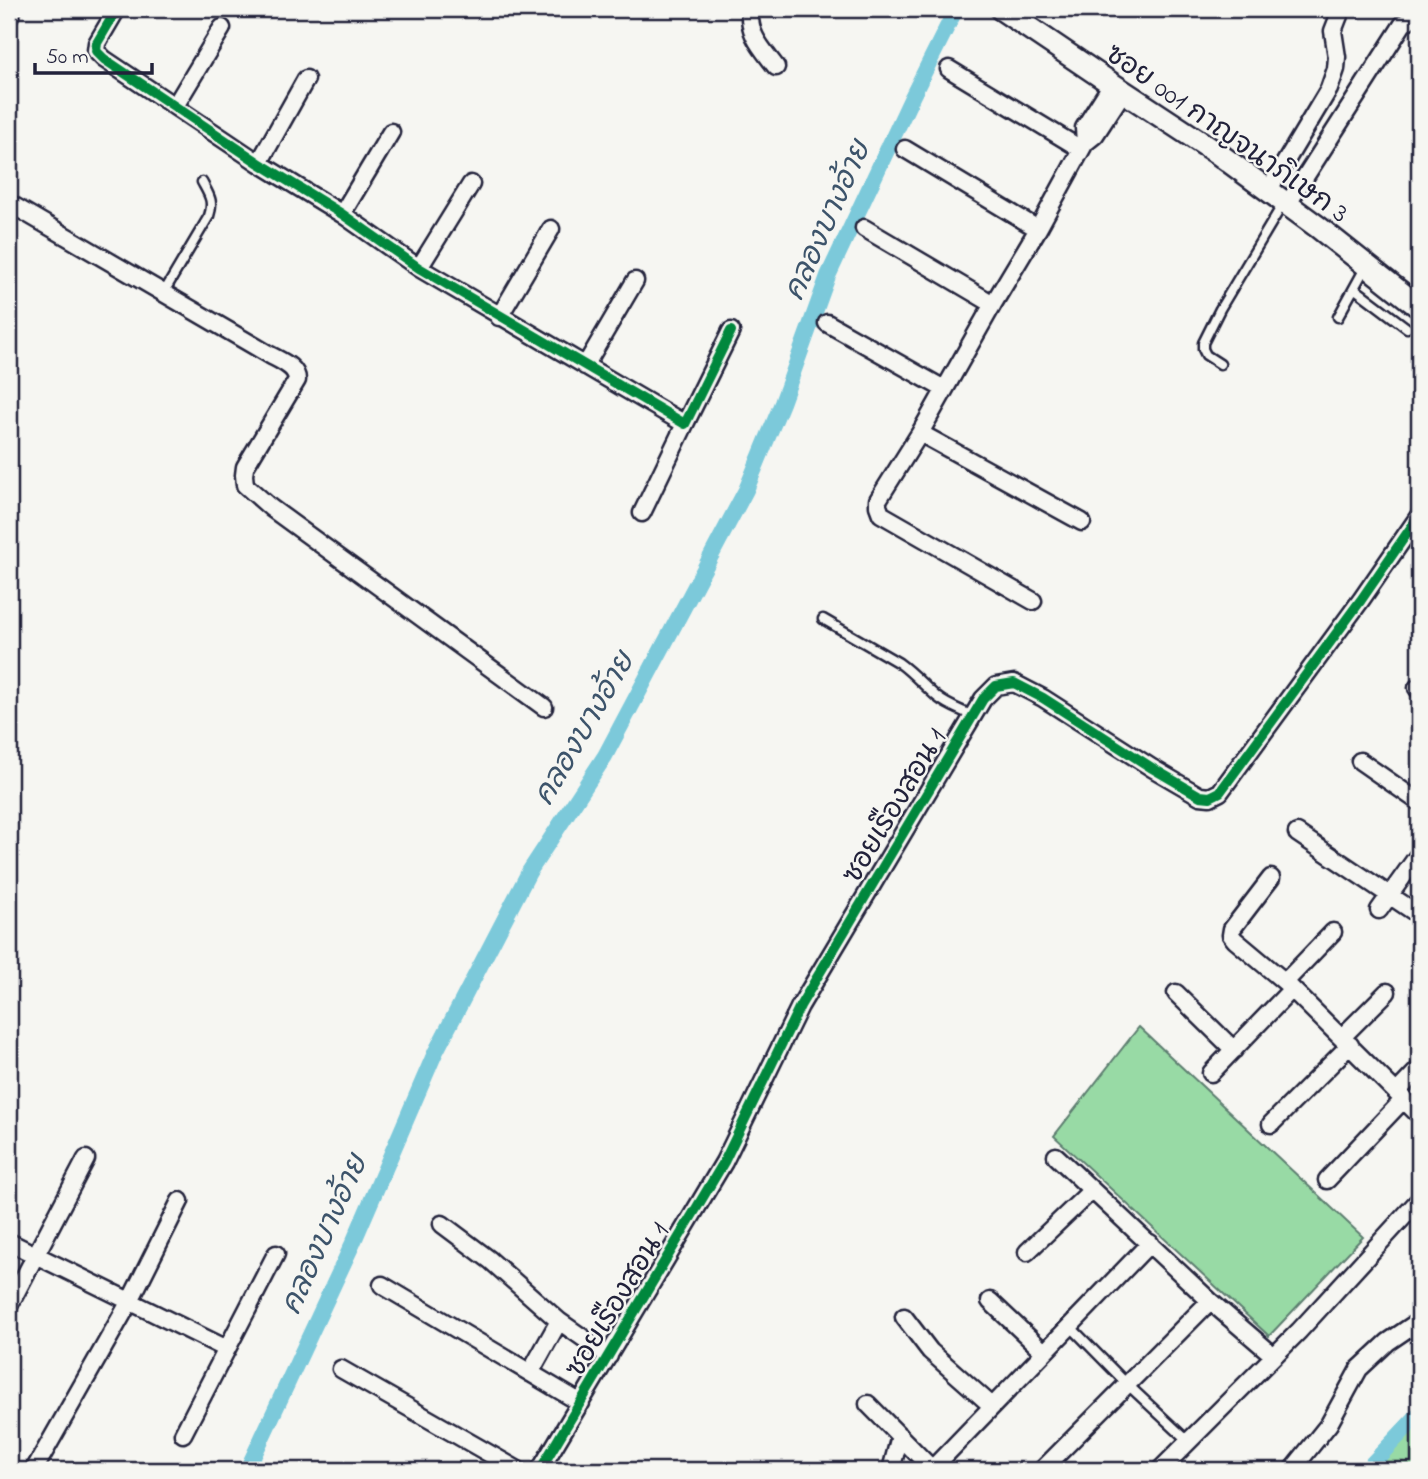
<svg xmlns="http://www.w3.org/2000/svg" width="1428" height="1479" viewBox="0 0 1428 1479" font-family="'Indie Flower','Playpen Sans Thai',sans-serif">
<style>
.green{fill:#98daa5;stroke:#5d7e70;stroke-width:2}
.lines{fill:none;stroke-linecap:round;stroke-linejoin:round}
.canal{stroke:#7cc9da;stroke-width:16}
.lane-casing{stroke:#22223b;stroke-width:13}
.street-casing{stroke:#22223b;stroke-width:21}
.secondary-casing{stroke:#22223b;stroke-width:26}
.lane{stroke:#f6f6f2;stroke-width:8}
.street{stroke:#f6f6f2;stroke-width:16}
.secondary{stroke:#f6f6f2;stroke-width:21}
.cycleway-casing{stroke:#f6f6f2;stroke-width:15}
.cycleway{stroke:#00873e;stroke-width:10}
.labels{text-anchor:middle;stroke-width:5;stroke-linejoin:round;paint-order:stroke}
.street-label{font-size:28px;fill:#22223b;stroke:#f6f6f2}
.water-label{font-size:30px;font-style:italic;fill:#3d546b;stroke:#f6f6f2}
</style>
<rect width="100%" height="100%" fill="#f6f6f2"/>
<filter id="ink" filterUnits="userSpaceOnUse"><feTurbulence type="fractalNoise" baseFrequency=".0143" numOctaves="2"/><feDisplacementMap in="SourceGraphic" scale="14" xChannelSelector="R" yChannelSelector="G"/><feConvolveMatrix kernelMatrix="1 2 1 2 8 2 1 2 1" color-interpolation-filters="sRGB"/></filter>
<g filter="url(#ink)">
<path class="green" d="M1139,1027L1363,1237L1269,1336L1054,1136Z
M1419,1404V1470H1358Z"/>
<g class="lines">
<path class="canal" d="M247,1470L353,1243L435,1053L529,872L605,756L746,490L782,403L828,276L912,97L956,9
M1366,1470L1419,1414"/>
<defs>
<path id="lane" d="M1354,288L1407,328
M164,292L209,216C214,201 209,195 202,182
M1338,317L1365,268
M1220,364L1206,355L1203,349V343L1220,309L1284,202
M823,619L899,663C913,673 924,686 937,697C948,706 961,710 973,716
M1070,1326L1127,1384L1188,1441"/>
<path id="street" d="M117,9L97,43L96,51L104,59L259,163L342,214L419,268L685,424L731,331
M750,9C748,35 761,47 776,67
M9,17L13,9
M949,69L1081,149
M175,106L222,28
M1085,143L1084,128L1112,84
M905,149L1038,229
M259,163L306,79
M1268,191L1329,89L1336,69L1337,57L1333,31L1340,13
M9,203L270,355C281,361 297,367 297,380L245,467L244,475L245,485L271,508L544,707
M1287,205L1403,24L1413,17H1419
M342,214L391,132
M864,228L993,304
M419,268L471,184
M499,317L551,229
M827,323L944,389
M585,366L635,281
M920,433L1082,522
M642,513L685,424
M1033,601L881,514L878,506V500L920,433L993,304L1038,229L1085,143L1095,135L1123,92
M1417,688L1419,690
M1360,761L1419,802
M1297,833L1419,915
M1271,878L1232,929L1231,935L1235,940L1285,982L1419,1115
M1379,910L1419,854
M1285,982L1333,932
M1176,993L1234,1050
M1342,1037L1387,992
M1211,1073L1292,989
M1397,1092L1419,1069
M1271,1124L1350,1045
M1056,1156L1210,1301L1274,1356
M1327,1180L1404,1099
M442,1224L490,1260L559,1321L609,1356
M9,1242L227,1349
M1027,1252L1092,1190
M382,1285L581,1403
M990,1301L1044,1352
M9,1306L86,1159
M904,1317L930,1351L992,1406
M341,1369L518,1470
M530,1373L559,1321
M868,1404L933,1470
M183,1434L276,1254
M932,1469L1150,1243
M34,1470L130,1301L180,1201
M540,1470L724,1162L800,1006L983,699L996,686L1014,683L1043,698L1152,768L1200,796L1210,797L1220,792L1361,600L1419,516
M891,1470L900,1436
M1042,1470L1210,1301
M1160,1470L1299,1331L1419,1200
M1292,1470L1329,1424L1359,1369L1388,1342L1419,1321"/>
<path id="secondary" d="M1001,9L1112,84L1220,155L1318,227L1419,307"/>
</defs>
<use href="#lane" class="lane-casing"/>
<use href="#street" class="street-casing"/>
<use href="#secondary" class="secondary-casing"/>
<use href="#lane" class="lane"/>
<use href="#street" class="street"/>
<use href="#secondary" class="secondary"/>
<defs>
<path id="cycleway" d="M117,9L97,43L96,51L104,59L259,163L342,214L419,268L685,424L731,331
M540,1470L724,1162L800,1006L983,699L996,686L1014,683L1043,698L1152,768L1200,796L1210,797L1220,792L1361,600L1419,516"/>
</defs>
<use href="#cycleway" class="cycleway-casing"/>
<use href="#cycleway" class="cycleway"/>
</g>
</g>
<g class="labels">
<g class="street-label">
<text transform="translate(1228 132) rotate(35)" y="10">ซอย 001 กาญจนาภิเษก 3</text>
<text transform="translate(893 805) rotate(-59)" y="10">ซอยเรืองสอน 1</text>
<text transform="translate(616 1299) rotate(-59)" y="10">ซอยเรืองสอน 1</text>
</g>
<g class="water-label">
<text transform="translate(826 220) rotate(-66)" y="10">คลองบางอ้าย</text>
<text transform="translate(583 728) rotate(-60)" y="10">คลองบางอ้าย</text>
<text transform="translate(323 1234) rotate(-66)" y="10">คลองบางอ้าย</text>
</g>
</g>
<rect width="1428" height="1479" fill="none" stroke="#f6f6f2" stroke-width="35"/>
<rect x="18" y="18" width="1393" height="1444" fill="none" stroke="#22223b" stroke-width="2.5" filter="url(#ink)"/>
<path d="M35 63v10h117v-10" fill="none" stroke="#22223b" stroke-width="3.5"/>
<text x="46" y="63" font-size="21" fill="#22223b" stroke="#f6f6f2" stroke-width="5" paint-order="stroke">50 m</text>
</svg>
